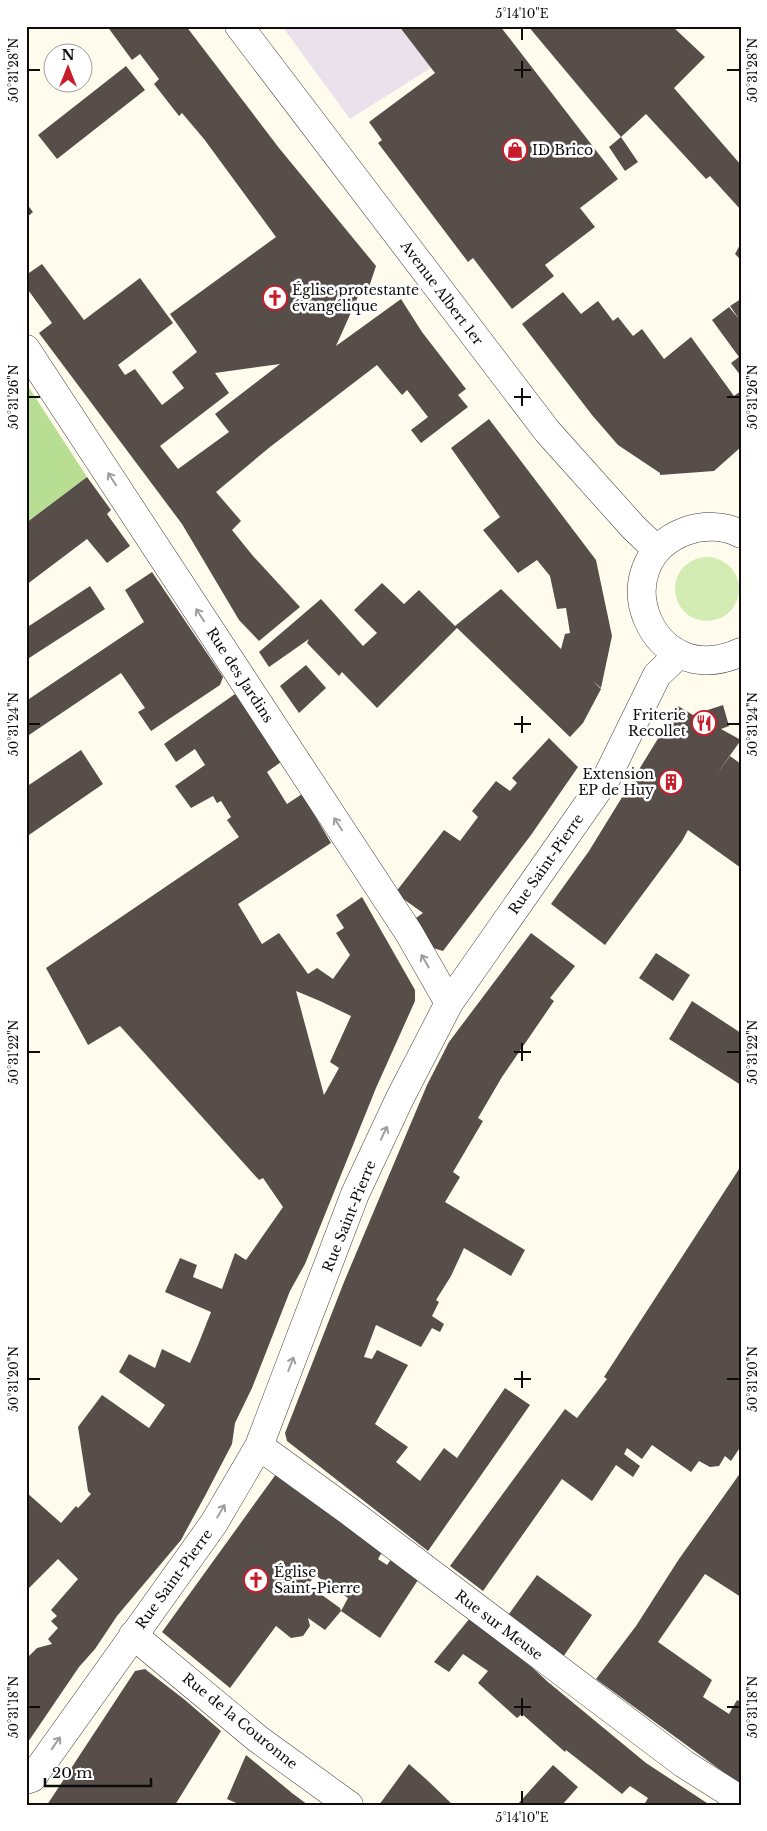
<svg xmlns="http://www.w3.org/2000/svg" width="767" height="1831" viewBox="0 0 767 1831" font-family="'Libre Baskerville',serif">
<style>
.industrial{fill:#ebe1ed}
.green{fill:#d3ecb4}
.forest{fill:#b7de92}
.building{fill:#574e49;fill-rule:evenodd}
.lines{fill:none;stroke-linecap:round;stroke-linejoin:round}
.minor-casing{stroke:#404040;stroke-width:29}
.minor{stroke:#fff;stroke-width:28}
.oneway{stroke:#9e9e9e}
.ticks{fill:none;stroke:#0d0d0d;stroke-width:2}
.labels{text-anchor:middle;stroke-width:5;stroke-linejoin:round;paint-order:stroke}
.poi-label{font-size:14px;fill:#0d0d0d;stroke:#fff;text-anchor:start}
.street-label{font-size:14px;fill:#0d0d0d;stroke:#fff}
.neatline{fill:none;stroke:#0d0d0d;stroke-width:2}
.ticks-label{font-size:12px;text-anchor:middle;fill:#0d0d0d}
</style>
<rect width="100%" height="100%" fill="#fffbed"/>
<path class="industrial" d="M282,26H497L350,119Z"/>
<path class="green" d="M675 589a32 32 0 1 1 64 0a32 32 0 1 1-64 0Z"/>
<path class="forest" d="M26,383L87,477L26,523Z"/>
<path class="building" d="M107,26H186L279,148L376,266L366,296L361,290L336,346L401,299L422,332L466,389L458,395L468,407L421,443L411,430L428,417L407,390L402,395L377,365L270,447L216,492L241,521L232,530L253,556L300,607L259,641L239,620L182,524L39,333L52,323L26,287V275L42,264L84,320L140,278L173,323L118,365L125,375L135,369L162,405L184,388L172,372L197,352L170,314L276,237L204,139L182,113L179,116L154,84L159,79L140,54L132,60ZM280,364L215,414L229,432L178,469L160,446L229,393L215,373Z
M399,26H500L618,179L580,208L595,227L545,265L554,276L512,309L473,258L468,262L378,143L382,140L369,122L435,73Z
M528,26H672L705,57L674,88L741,165V210L710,176L706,179L646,114L621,137Z
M126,66L145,90L57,159L38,135Z
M621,137L638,162L625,171L609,147Z
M26,203L33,212L26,218Z
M741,243V260L735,254Z
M563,292L581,314L598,301L613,321L618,317L633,336L642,329L664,359L691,337L734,396L741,391V447L714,471L660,475V473L618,445L592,415L522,324Z
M741,299V376L731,363L739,357L712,320L729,307L739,319L730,306Z
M489,419L596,560L612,636L601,688L593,681L601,689L583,723L570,737L457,628L377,708L342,672L339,676L307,643L309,639L269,667L259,652L321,599L363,646L377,633L354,610L382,583L404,604L419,590L455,626L501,589L561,649L565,634L570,633L566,608L557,609L550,576L537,560L518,573L483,530L500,517L451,448Z
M87,477L111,510L107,514L130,546L107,563L87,539L26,585V523Z
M152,572L223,677L220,685L151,731L138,712L145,708L121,673L26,737V701L144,622L125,590Z
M90,586L105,609L26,660V628Z
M306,665L326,688L299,713L280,686Z
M235,694L281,762L267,772L287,804L302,794L331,843L238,904L262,944L279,933L308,974L317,968L333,979L350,955L336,933L344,928L336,915L362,897L415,990V1001L376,1088L305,1264L290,1291L252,1388L235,1423L232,1444L206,1494L181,1540L117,1616L95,1649L79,1667L26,1745V1659L37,1648L52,1644L48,1639L58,1628L51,1621L57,1616L51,1610L78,1579L58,1559L28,1589L26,1587V1492L61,1523L76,1506L78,1508L91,1494L88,1491L78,1427L102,1395L149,1428L165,1405L119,1372L129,1354L155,1368L162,1349L190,1363L198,1345L211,1312L165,1292L180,1258L197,1265L193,1277L222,1289L235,1253L246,1260L283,1207L263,1178L259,1180L120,1026L88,1045L46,968L239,837L227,820L231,817L221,801L217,803L213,796L191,808L175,786L205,765L195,749L176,762L164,744ZM296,991L320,1001L351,1016L330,1062L339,1068L324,1095Z
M723,705L729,726L721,729L741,740L716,775L730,756L741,764V868L688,830L682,841L605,945L551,904L589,851L678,706L693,715Z
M549,738L578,767L531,835L443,951L430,947L413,920L423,913L395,893L444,830L460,841L478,817L472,811L496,781L510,791L517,783L512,778Z
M81,750L103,784L26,837V787Z
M531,933L575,966L550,998L554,1001L502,1077L478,1118L483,1121L453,1172L460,1177L445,1202L525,1250L511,1276L464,1248L451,1276L436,1300L439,1302L432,1316L444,1324L440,1332L432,1328L421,1347L376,1325L364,1357L372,1359L377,1350L408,1365L375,1424L408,1447L396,1462L420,1481L444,1448L457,1458L505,1388L530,1405L428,1551L287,1441L285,1433L344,1282L427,1085L449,1042Z
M656,953L690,975L673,1001L639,978Z
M692,1001L741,1033V1085L669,1039Z
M741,1166V1446L731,1461L725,1456L719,1466L710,1467L699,1461L691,1472L652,1445L642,1459L627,1448L624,1454L640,1466L633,1477L616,1465L592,1501L562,1479L483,1591L450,1566L565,1409L577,1418L607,1379L604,1377Z
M279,1470L382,1552L378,1559L387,1565L392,1558L420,1577L380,1638L341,1611L348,1598L315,1575L308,1585L340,1608L341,1611L325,1630L308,1618L310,1626L303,1636L291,1638L276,1626L230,1688L162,1632Z
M741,1472V1597L705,1574L658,1642L712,1680L703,1697L729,1714L737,1700L741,1702V1785L596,1679L636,1626L679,1559Z
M537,1575L592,1615L563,1657L509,1614Z
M470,1618L509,1646L548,1682L646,1763L710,1805H644L648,1798L630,1786L622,1794L566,1750L565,1752L522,1714L517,1718L478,1683L488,1671L463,1654L449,1672L434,1662Z
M145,1669L185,1700L221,1731L175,1805H47L135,1671Z
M246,1755L292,1793L308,1805H241L227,1799Z
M409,1764L427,1780L453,1805H379Z
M553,1765L578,1787L562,1805H517Z"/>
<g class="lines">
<defs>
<path id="minor" d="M239,26L547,431L633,527L657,550
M26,349L409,933L449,1003
M741,534C724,525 703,525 686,531C600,563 651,694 741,652
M259,1446L350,1512L684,1764L741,1800
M133,1635L258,1739L349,1805
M26,1780L32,1778L214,1523L259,1446L355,1194L400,1098L449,1003L607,777L657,675L679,654"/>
</defs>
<use href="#minor" class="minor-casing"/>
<use href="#minor" class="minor"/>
</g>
<defs><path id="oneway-shaft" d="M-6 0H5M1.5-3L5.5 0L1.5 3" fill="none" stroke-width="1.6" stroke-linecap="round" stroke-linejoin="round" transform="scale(1.25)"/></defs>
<g class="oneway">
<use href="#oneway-shaft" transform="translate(112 479) rotate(-123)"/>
<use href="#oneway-shaft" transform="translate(200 615) rotate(-123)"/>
<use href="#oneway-shaft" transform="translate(338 824) rotate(-123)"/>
<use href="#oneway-shaft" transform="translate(425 961) rotate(-120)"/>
<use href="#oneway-shaft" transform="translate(384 1133) rotate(-65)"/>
<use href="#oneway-shaft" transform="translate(291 1364) rotate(-69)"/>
<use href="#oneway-shaft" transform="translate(221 1511) rotate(-59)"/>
<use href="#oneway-shaft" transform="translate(56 1743) rotate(-55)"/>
</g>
<path class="ticks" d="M522,28V40M522,61V78M28,70H40M514,70H531M727,70H740M522,388V406M28,397H40M514,397H531M727,397H740M522,716V733M28,724H40M514,724H531M727,724H740M522,1043V1061M28,1052H40M514,1052H531M727,1052H740M522,1371V1388M28,1379H40M514,1379H531M727,1379H740M522,1698V1716M28,1707H40M514,1707H531M727,1707H740M522,1791V1804"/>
<defs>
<symbol id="shop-ring" viewBox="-11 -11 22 22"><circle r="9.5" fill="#fff" stroke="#c71c2a" stroke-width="1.5"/><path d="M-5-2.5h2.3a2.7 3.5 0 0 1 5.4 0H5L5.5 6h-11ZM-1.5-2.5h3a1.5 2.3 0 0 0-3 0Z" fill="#c71c2a"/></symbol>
<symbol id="church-ring" viewBox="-11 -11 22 22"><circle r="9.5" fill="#fff" stroke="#c71c2a" stroke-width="1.5"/><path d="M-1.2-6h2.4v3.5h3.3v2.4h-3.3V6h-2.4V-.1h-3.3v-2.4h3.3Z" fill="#c71c2a"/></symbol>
<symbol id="restaurant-ring" viewBox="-11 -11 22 22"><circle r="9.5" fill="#fff" stroke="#c71c2a" stroke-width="1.5"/><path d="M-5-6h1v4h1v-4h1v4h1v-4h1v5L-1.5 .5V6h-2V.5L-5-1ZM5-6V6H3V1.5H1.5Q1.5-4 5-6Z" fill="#c71c2a"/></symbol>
<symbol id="building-ring" viewBox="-11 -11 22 22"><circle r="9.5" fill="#fff" stroke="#c71c2a" stroke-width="1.5"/><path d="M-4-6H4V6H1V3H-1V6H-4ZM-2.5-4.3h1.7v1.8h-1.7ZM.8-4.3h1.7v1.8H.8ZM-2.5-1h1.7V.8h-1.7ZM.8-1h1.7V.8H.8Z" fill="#c71c2a"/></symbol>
</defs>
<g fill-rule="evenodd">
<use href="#shop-ring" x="501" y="136" width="28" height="28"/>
<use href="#church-ring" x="261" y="284" width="28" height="28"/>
<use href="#restaurant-ring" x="690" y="709" width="28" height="28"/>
<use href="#building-ring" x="657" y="768" width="28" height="28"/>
<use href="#church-ring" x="242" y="1566" width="28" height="28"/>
</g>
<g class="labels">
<g class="poi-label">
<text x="532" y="155">ID Brico</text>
<text x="292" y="295">Église protestante<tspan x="292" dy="16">évangélique</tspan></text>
<text x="686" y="720" text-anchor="end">Friterie<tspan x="686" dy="16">Recollet</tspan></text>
<text x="654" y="779" text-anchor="end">Extension<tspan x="654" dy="16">EP de Huy</tspan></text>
<text x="274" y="1577">Église<tspan x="274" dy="16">Saint-Pierre</tspan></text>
</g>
<g class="street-label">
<text transform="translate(442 293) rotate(53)" y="5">Avenue Albert 1er</text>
<text transform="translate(240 675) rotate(57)" y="5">Rue des Jardins</text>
<text transform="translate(546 864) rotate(-55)" y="5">Rue Saint-Pierre</text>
<text transform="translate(349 1216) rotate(-68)" y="5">Rue Saint-Pierre</text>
<text transform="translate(174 1579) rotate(-54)" y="5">Rue Saint-Pierre</text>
<text transform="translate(499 1625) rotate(37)" y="5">Rue sur Meuse</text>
<text transform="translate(240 1721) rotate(39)" y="5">Rue de la Couronne</text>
</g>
</g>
<rect width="767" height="1831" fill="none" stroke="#ffffff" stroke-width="55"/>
<g transform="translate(68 68)"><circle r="24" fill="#ffffff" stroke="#9e9e9e"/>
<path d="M0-4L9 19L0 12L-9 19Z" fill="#c71c2a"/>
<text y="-8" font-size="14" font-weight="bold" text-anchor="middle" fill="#0d0d0d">N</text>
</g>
<path d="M45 1778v8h106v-8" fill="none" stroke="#0d0d0d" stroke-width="2.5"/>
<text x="52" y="1778" font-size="15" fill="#0d0d0d" stroke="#ffffff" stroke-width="4" paint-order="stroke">20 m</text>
<rect x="28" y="28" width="712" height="1776" class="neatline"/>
<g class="ticks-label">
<text x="522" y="18">5°14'10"E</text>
<text transform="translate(14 70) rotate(-90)" y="4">50°31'28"N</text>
<text transform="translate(753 70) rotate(-90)" y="4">50°31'28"N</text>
<text transform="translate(14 397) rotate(-90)" y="4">50°31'26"N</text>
<text transform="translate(753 397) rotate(-90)" y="4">50°31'26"N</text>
<text transform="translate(14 724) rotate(-90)" y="4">50°31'24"N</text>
<text transform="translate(753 724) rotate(-90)" y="4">50°31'24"N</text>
<text transform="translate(14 1052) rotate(-90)" y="4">50°31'22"N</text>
<text transform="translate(753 1052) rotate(-90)" y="4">50°31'22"N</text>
<text transform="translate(14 1379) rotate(-90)" y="4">50°31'20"N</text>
<text transform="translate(753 1379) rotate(-90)" y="4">50°31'20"N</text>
<text transform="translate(14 1707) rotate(-90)" y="4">50°31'18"N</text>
<text transform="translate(753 1707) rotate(-90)" y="4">50°31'18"N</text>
<text x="522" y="1822">5°14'10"E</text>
</g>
</svg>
